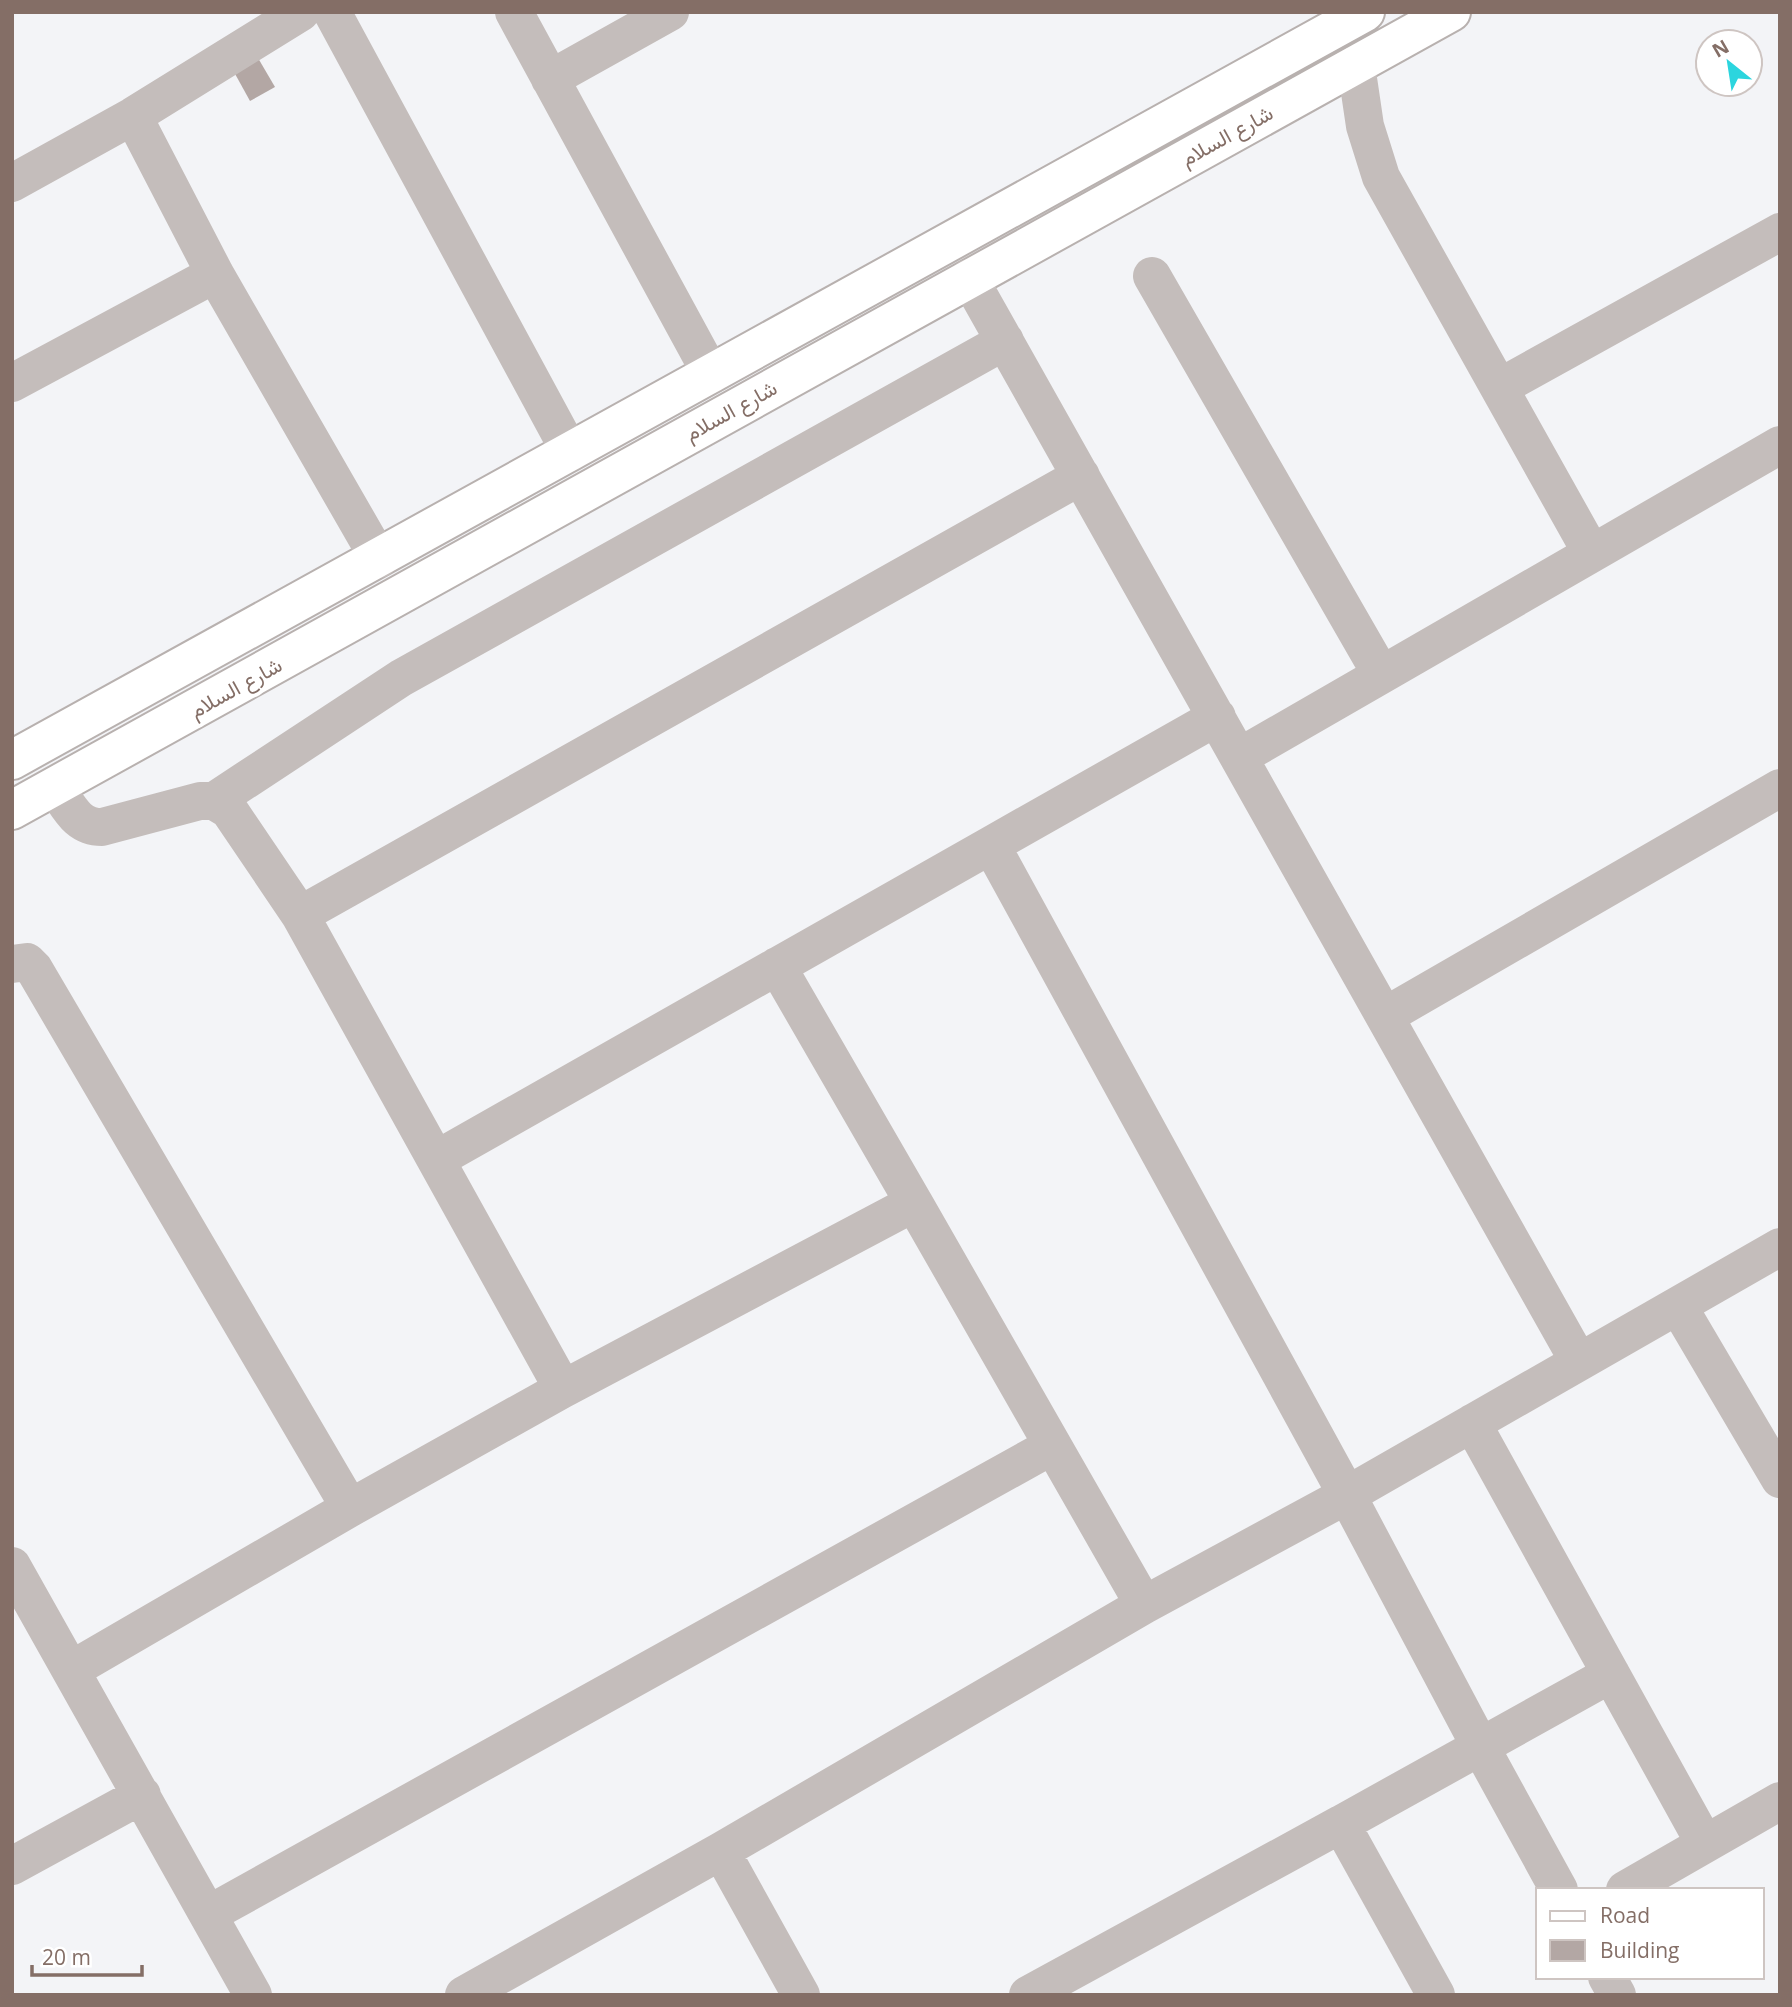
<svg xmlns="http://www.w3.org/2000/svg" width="1792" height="2007" viewBox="0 0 1792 2007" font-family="'Open Sans',Vazirmatn,sans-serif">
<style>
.building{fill:#b3a7a4}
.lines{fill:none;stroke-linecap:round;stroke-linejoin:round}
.major-casing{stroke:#b8b1af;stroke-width:42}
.minor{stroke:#c4bdbb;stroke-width:38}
.major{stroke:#fff;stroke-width:38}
.labels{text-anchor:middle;stroke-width:7;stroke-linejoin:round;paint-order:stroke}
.street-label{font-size:21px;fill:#846e66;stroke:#fff}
</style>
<rect width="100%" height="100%" fill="#f3f4f7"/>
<path class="building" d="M258,58L275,87L250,101L234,72Z"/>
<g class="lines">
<defs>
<path id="major" d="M12,760L1365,12
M12,810L1451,12"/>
</defs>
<use href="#major" class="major-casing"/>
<path class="minor" d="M332,12L570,452
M514,12L711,374
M1356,65L1365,126L1381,177L1591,552
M550,79L670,12
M133,116L215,274L379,559
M12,183L133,116L301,12
M1152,276L1381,674
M969,278L1579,1362
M12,383L215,274
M1500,387L1780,232
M1217,717L991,845L1347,1495L1480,1746L1559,1890
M1239,757L1780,445
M55,787C69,806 76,827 102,827L200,801H214L229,810L300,915L563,1389
M214,801L401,678L1005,341
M300,915L1081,476
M12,964L27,962L34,969L350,1508
M1385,1016L1780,788
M437,1159L991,845
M914,1203L1144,1605
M1678,1306L1780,1479
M1472,1423L1705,1844
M12,1566L253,1995
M71,1670L350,1508L563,1389L914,1203L777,966
M721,1851L801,1995
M12,1866L142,1795
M1625,1890L1780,1801
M209,1914L1052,1446
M1607,1977L1617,1995
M464,1995L721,1851L1144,1605L1347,1495L1780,1247
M1028,1995L1341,1824
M1436,1995L1341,1824L1611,1674"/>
<use href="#major" class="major"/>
</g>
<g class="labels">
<g class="street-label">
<text transform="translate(1227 136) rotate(-29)" y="7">شارع السلام</text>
<text transform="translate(731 411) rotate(-29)" y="7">شارع السلام</text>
<text transform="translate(236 688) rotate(-29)" y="7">شارع السلام</text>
</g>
</g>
<rect width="1792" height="2007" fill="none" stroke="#846e66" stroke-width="28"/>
<rect x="1536" y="1888" width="228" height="91" fill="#ffffff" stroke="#cec5c2" stroke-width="2"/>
<rect x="1550" y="1911" width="35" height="10" fill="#ffffff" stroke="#cec5c2" stroke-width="2"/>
<text x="1600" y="1923" font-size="21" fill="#846e66">Road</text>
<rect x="1550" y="1940" width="35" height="21" fill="#b3a7a4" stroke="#cec5c2" stroke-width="2"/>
<text x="1600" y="1958" font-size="21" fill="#846e66">Building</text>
<g transform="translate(1729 63) rotate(330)"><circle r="33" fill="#ffffff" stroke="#cec5c2" stroke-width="2"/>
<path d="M0-5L12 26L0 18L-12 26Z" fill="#2cd5de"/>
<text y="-10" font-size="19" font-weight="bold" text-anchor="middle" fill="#846e66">N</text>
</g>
<path d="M32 1965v10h110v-10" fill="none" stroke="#846e66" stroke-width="3.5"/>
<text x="42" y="1965" font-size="21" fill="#846e66" stroke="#ffffff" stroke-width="5" paint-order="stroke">20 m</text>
</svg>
